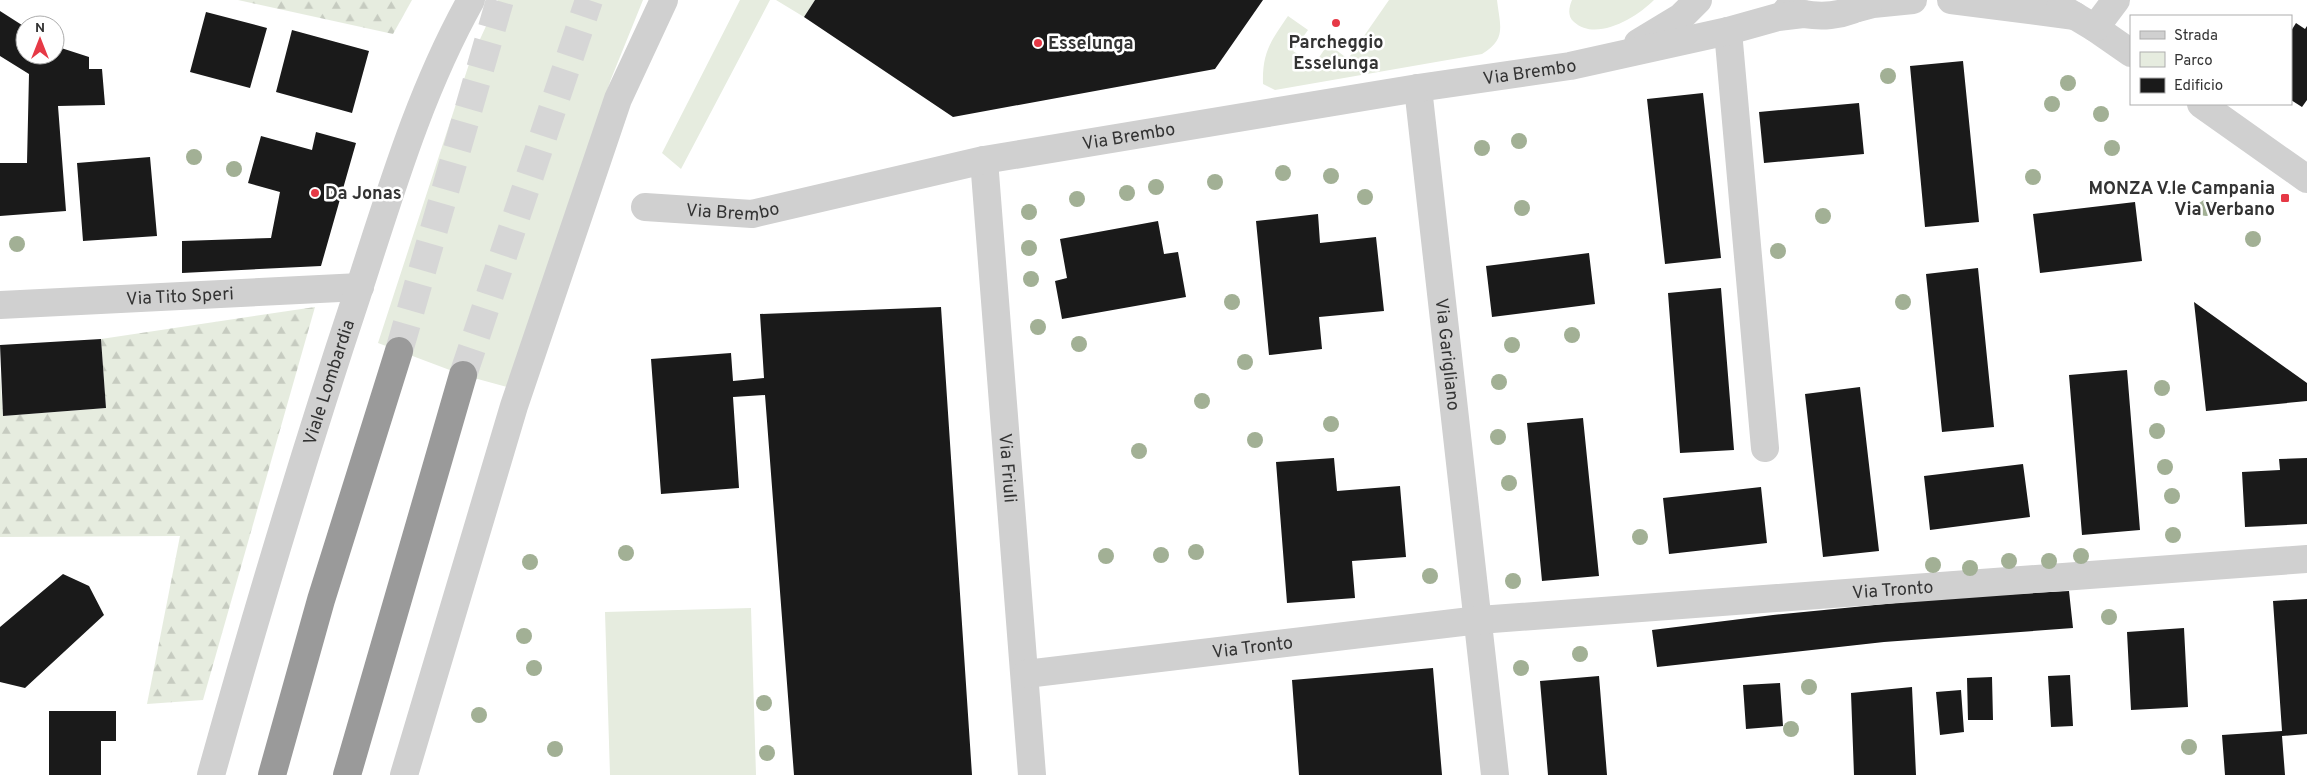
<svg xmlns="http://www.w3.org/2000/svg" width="2307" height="775" viewBox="0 0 2307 775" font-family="Overpass,sans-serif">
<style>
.green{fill:#e6ecdf}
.forest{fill:url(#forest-firs)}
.building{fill:#1a1a1a}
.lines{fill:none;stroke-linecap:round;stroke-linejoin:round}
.highway-tunnel{stroke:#d6d6d6;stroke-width:28;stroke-dasharray:28 14;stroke-linecap:butt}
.minor{stroke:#d0d0d0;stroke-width:28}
.highway{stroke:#9a9a9a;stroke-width:28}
.tree{fill:#a2b095}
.poi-dot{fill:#e63946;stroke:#fff;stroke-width:2}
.labels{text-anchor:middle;stroke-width:5;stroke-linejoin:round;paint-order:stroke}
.poi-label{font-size:18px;font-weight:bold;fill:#333;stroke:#fff;text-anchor:start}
.street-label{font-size:18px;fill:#333;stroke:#fff}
</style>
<defs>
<pattern id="forest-firs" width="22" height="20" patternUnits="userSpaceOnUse" patternTransform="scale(1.25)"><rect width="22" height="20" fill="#e6ecdf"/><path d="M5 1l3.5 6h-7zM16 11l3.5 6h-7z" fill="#c6cbc0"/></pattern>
</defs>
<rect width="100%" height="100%" fill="#fff"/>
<path class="green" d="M498,0H643L611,79L507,387L463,375L378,343L470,61Z
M740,0H770L681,169L662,153Z
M776,0H815L804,17Z
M1389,0H1497C1500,26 1507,39 1482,54L1275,90L1263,84C1262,52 1271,41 1288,16L1308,30L1293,51L1314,65L1328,44L1348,59Z
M1572,0H1654C1636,18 1596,42 1574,22C1567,16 1569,7 1572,0Z
M751,608L756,775H610L605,612Z"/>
<path class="forest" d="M238,0H412L393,34Z
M315,307L203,700L147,704L180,536L0,537V372L3,416L106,408L101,339Z"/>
<path class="building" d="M815,0H1263L1215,69L953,117L804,17Z
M0,11L25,27V55H55V46L89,57V69H102L105,105L58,106L66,211L0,216V163H27L29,74L0,56Z
M206,12L267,28L250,88L190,72Z
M2296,23L2305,29L2307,26V100L2302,107L2291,100V31Z
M292,30L369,51L352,113L276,92Z
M1963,61L1979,222L1925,227L1910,66Z
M1703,93L1721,258L1665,264L1647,99Z
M1859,103L1864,154L1764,163L1759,112Z
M316,132L356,143L321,266L182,273V241L271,238L280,192L248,183L261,136L312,150Z
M150,157L157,236L83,241L77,163Z
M2135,202L2142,261L2040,273L2033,214Z
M1318,214L1320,243L1376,237L1384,311L1319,317L1322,349L1269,355L1256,221Z
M1158,221L1164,254L1178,252L1186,297L1062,319L1055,281L1067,278L1060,239Z
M1589,253L1595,304L1492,317L1486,266Z
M1978,268L1994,427L1942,432L1926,274Z
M1721,288L1734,450L1680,453L1668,293Z
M2194,302L2307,383V401L2206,411Z
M941,307L972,775H794L765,395L733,397L739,488L661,494L651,359L731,353L733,381L764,378L760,314Z
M101,339L106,408L3,416L0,345Z
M2127,370L2140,530L2082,535L2069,375Z
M1860,387L1879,551L1823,557L1805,394Z
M1583,418L1599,576L1542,581L1527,423Z
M1334,458L1337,491L1400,486L1406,557L1352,561L1355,598L1287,603L1276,462Z
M2307,458V524L2245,527L2242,472L2280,470L2279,459Z
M2023,464L2030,517L1930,530L1924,476Z
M1761,487L1767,543L1669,554L1663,498Z
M63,574L89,586L104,615L25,688L0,682V627Z
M2069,591L2073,628L1884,642L1657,667L1652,630L1773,615L1957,597Z
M2307,599V734L2282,736L2285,775H2225L2222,735L2282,731L2273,601Z
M2184,628L2188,707L2131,710L2127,632Z
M1433,668L1442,775H1299L1292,680Z
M2070,675L2073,726L2051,727L2048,676Z
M1599,676L1607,775H1548L1540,681Z
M1992,677L1993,720H1968L1967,678Z
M1780,683L1783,726L1746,729L1743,685Z
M1912,687L1916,775H1854L1851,693Z
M1961,690L1964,732L1940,735L1936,692Z
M49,711H116V741H101V775H49Z"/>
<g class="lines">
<path class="highway-tunnel" d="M399,351L500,0
M463,375L589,0"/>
<g class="minor">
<path d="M1951,0L2075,16"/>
<path d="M2060,7L2095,28L2131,53"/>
<path d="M1858,8L1873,4L1913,0"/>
<path d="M1787,10C1816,19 1846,18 1871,0"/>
<path d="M2095,28L2116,0"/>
<path d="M1728,31L1765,448"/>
<path d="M1638,43L1681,17L1698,0"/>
<path id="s1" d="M1418,88L1495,775"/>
<path d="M2201,104L2307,179"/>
<path id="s2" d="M984,160L1032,775"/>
<path id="s3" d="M645,207L752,214L984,160L1418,88L1570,66L1728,31L1778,17L1803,14"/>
<path id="s4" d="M0,305L360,287"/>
<path id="s5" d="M1026,674L1479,620L2307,559"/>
<path id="s6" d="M211,775C256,614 304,454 357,295C390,194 419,93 471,0"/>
<path d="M404,775L514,406L618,99L664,0"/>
</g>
<path class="highway" d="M272,775L321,600L399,351
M347,775L463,375"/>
</g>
<g class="tree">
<circle cx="1888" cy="76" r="8"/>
<circle cx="2068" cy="83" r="8"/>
<circle cx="2052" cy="104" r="8"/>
<circle cx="2101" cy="114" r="8"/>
<circle cx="1519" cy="141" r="8"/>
<circle cx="1482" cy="148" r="8"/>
<circle cx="2112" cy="148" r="8"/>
<circle cx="194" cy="157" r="8"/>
<circle cx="234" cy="169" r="8"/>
<circle cx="1283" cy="173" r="8"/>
<circle cx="1331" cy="176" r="8"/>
<circle cx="2033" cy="177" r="8"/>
<circle cx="1215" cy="182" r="8"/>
<circle cx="1156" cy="187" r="8"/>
<circle cx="1127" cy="193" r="8"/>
<circle cx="1365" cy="197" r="8"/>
<circle cx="1077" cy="199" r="8"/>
<circle cx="1522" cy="208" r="8"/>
<circle cx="2206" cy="208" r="8"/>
<circle cx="1029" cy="212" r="8"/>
<circle cx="1823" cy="216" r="8"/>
<circle cx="2253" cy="239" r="8"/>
<circle cx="17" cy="244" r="8"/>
<circle cx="1029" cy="248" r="8"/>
<circle cx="1778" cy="251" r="8"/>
<circle cx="1031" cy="279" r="8"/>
<circle cx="1232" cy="302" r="8"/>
<circle cx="1903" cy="302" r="8"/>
<circle cx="1038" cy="327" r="8"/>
<circle cx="1572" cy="335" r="8"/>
<circle cx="1079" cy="344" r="8"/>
<circle cx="1512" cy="345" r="8"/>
<circle cx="1245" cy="362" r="8"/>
<circle cx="1499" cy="382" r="8"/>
<circle cx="2162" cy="388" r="8"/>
<circle cx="1202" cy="401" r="8"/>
<circle cx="1331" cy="424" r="8"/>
<circle cx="2157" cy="431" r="8"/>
<circle cx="1498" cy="437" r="8"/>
<circle cx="1255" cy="440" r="8"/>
<circle cx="1139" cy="451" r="8"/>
<circle cx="2165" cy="467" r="8"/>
<circle cx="1509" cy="483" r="8"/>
<circle cx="2172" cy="496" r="8"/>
<circle cx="2173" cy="535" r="8"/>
<circle cx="1640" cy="537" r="8"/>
<circle cx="1196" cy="552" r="8"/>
<circle cx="626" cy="553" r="8"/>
<circle cx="1161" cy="555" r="8"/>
<circle cx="1106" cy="556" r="8"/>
<circle cx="2081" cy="556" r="8"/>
<circle cx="2009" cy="561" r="8"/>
<circle cx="2049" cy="561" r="8"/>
<circle cx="530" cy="562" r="8"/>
<circle cx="1933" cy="565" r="8"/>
<circle cx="1970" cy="568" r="8"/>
<circle cx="1430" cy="576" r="8"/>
<circle cx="1513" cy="581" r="8"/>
<circle cx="2109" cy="617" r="8"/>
<circle cx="524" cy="636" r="8"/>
<circle cx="1580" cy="654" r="8"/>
<circle cx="534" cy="668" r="8"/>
<circle cx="1521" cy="668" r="8"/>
<circle cx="1809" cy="687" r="8"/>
<circle cx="764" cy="703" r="8"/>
<circle cx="479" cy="715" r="8"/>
<circle cx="1791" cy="729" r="8"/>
<circle cx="2189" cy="747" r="8"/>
<circle cx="555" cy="749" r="8"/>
<circle cx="767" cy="753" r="8"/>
</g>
<g class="poi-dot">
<circle cx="1336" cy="23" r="5"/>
<circle cx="1038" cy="43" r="5"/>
<circle cx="315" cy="193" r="5"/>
<rect x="2280" y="193" width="10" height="10" rx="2.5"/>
</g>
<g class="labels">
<g class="poi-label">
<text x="1336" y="48" text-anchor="middle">Parcheggio<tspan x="1336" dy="21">Esselunga</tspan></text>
<text x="1048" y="49">Esselunga</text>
<text x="2275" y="194" text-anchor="end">MONZA V.le Campania<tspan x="2275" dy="21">Via Verbano</tspan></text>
<text x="325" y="199">Da Jonas</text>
</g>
<g class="street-label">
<text dy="6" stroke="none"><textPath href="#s3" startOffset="898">Via Brembo</textPath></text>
<text dy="6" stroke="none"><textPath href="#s3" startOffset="492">Via Brembo</textPath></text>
<text dy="6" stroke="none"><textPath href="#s3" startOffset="88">Via Brembo</textPath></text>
<text dy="6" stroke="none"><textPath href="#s4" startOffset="180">Via Tito Speri</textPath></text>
<text dy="6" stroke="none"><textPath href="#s1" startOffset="268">Via Garigliano</textPath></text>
<text dy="6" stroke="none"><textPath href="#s6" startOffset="410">Viale Lombardia</textPath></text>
<text dy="6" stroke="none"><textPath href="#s2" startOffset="309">Via Friuli</textPath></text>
<text dy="6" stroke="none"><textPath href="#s5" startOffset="871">Via Tronto</textPath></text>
<text dy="6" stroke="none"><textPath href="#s5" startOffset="228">Via Tronto</textPath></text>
</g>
</g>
<rect x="2130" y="15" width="162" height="90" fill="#ffffff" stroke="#adadad"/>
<rect x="2140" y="31" width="25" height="8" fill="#d0d0d0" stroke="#adadad"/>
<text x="2174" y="40" font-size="15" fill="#333333">Strada</text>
<rect x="2140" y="52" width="25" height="15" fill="#e6ecdf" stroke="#adadad"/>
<text x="2174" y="65" font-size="15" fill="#333333">Parco</text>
<rect x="2140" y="78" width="25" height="15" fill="#1a1a1a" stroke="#adadad"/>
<text x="2174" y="90" font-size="15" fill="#333333">Edificio</text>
<g transform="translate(40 40)"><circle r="24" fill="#ffffff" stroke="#adadad"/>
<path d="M0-4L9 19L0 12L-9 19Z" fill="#e63946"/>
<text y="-8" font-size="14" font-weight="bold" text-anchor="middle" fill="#333333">N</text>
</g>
</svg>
